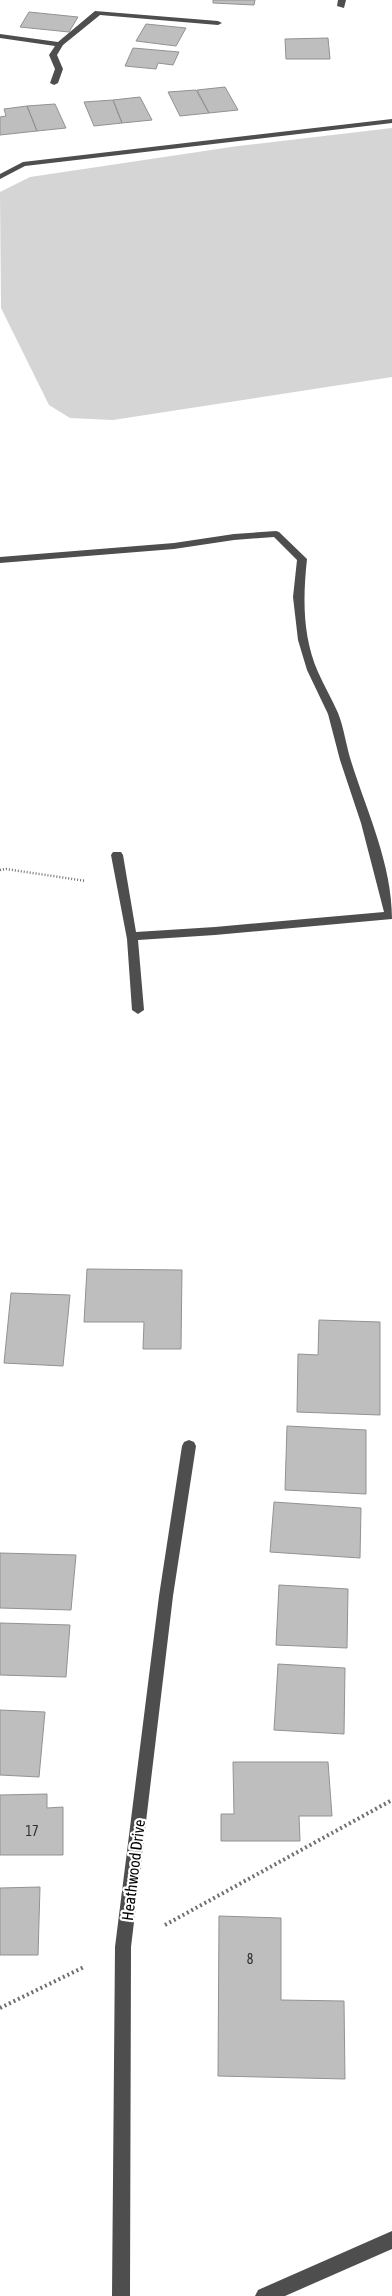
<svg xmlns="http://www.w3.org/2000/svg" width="392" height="2296" viewBox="0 0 392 2296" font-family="'Asap Condensed',sans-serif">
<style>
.green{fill:#d5d5d5}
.building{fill:#bebebe;stroke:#929292}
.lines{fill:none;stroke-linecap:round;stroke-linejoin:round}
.path-far1{stroke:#707070;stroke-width:2.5;stroke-dasharray:1 2;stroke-linecap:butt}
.path{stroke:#707070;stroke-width:4;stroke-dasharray:2 3;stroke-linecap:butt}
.minor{fill:#4e4e4e;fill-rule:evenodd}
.labels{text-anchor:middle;stroke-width:4.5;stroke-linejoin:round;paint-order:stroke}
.near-number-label{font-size:14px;fill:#303030}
.near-street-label{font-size:16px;fill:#000;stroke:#fff}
</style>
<rect width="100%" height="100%" fill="#fff"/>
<path class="green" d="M392,128V377L113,420L70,418L49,405L1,308L0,192L30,177L238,146Z"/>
<path class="building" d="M213,0H255L254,5L213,3Z
M29,12L78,17L69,32L20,27Z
M146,24L186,28L176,46L136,41Z
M328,38L330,59H286L285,39Z
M133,48L179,52L173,65L158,63L156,69L125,66Z
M225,87L238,110L209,113L197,90Z
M196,90L209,113L180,116L168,92Z
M140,97L152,120L122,123L113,100Z
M113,100L122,123L94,126L84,102Z
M55,104L66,128L37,131L27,106Z
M27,106L37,131L0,135V117L6,116L4,109Z
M87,1269L182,1270L181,1349H143L144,1322H84Z
M11,1293L70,1295L63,1366L4,1363Z
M319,1320L380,1322V1415L297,1412L298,1354L318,1355Z
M287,1426L366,1430V1494L285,1490Z
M274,1502L361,1508L360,1558L270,1552Z
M0,1553L76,1555L71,1610L0,1608Z
M279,1585L348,1589L347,1648L276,1645Z
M0,1623L70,1625L66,1677L0,1675Z
M278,1664L345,1668L344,1734L274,1730Z
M0,1710L45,1712L39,1777L0,1775Z
M233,1762H328L332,1816H299L300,1841H221V1814H234Z
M47,1794V1808L63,1807V1855H0V1795Z
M40,1887L38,1955H0V1888Z
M219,1916L281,1918V2000L344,2001L345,2079L218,2076Z"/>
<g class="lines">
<path class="path-far1" d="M0,870L6,869L86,881"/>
<path class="path" d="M165,1925L392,1800
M0,2008L84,1967"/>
<path class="minor" d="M338,0H346L344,8L337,6Z
M95,11L218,21L222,23L218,25L100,15L63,45L57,55L63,69L58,83L54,85L50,83L55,69L49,55L55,46L0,38V34L58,42Z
M392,119V123L25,166L0,179V174L23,162Z
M276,531L279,532L307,559C303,597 302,635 318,672C324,686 332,699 338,713C344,728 346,745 351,761C367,812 392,864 392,919L215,935L138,940L144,1010L138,1014L132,1010L127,939L111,855L113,852H121L123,855L136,932L215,927L384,912L361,823L340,760L328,714L307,670L298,640L293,597L297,560L274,537L234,540L174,549L0,563V557L174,543L234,534Z
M189,1440L194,1442L196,1446L173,1596L131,1947L130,2296H112L115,1947L159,1596L182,1446L184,1442Z
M392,2231V2249L285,2296H255L258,2290Z"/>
</g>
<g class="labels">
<g class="near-number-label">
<text x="32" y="1836">17</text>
<text x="250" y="1964">8</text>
</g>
<g class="near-street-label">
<text transform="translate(133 1870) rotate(-83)" y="6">Heathwood Drive</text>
</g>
</g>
</svg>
